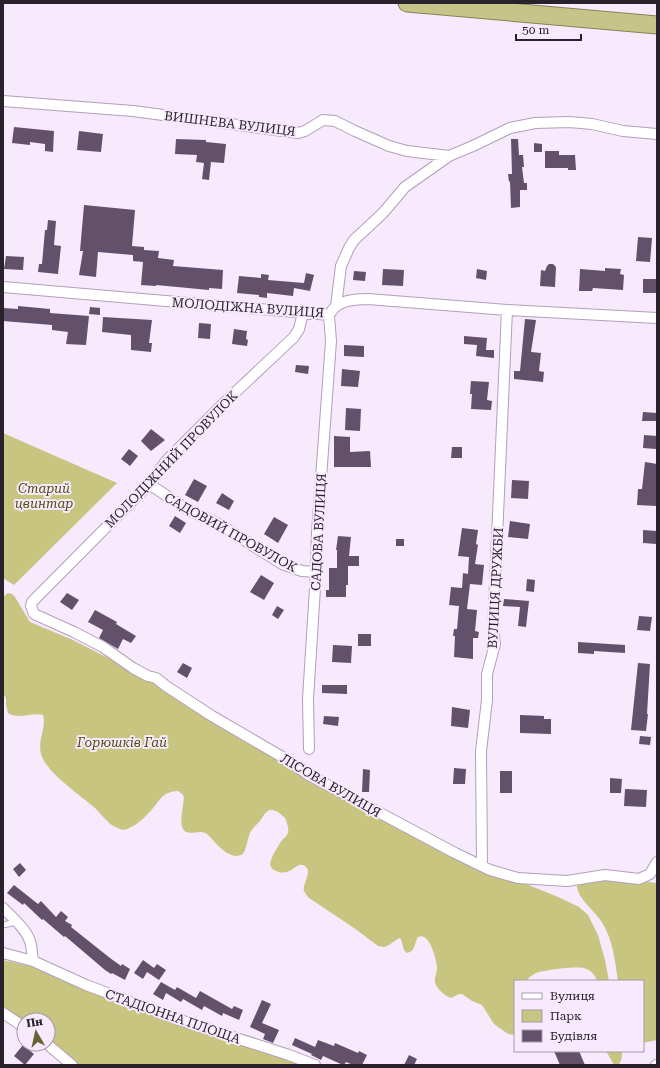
<svg xmlns="http://www.w3.org/2000/svg" width="660" height="1068" viewBox="0 0 660 1068" font-family="'Roboto Serif',serif">
<style>
.green{fill:#c8c581}
.building{fill:#63516b}
.lines{fill:none;stroke-linecap:round;stroke-linejoin:round}
.service-casing{stroke:#b39ebb;stroke-width:7}
.minor-casing{stroke:#b39ebb;stroke-width:12}
.trunk-casing{stroke:#878256;stroke-width:19}
.service{stroke:#fff;stroke-width:5}
.minor{stroke:#fff;stroke-width:10}
.trunk{stroke:#c7c48a;stroke-width:17}
.labels{text-anchor:middle;stroke-width:4;stroke-linejoin:round;paint-order:stroke}
.street-label{font-size:13px;fill:#29212c;stroke:#f7eafc}
.park-label{font-size:13px;font-style:italic;fill:#4f4c10;stroke:#f7eafc}
</style>
<rect width="100%" height="100%" fill="#f7eafc"/>
<path class="green" d="M3,433L117,483L14,585L3,578Z
M8,593L12,594L15,597L30,622L73,640L141,675L242,734L499,873L556,896L579,907L588,915L598,935L605,960L609,981H597C595,975 591,970 584,968C575,966 544,970 536,973C532,975 528,978 526,981H515V1035L508,1034L494,1024L482,1005L472,1001L462,994H459L451,998C445,996 437,989 435,983C434,978 437,973 437,968C437,961 431,940 424,937C422,936 421,936 418,937C414,943 416,951 407,953L404,950L401,939L399,938L389,945L384,947L378,946L354,928L309,898C307,896 305,893 304,891C302,884 312,873 306,867C297,858 292,878 276,871C274,870 272,869 271,867C267,862 279,845 282,840C284,838 287,836 288,833C289,829 287,822 285,818C283,816 280,814 278,812C267,806 265,814 260,821C256,825 252,829 250,833C247,840 247,847 243,854C230,862 216,843 208,835C202,827 188,838 183,829C178,820 186,800 183,795C182,794 180,792 178,791C174,791 170,792 166,794C161,797 158,802 154,807C148,814 140,823 131,827C128,829 124,831 120,829C108,825 103,816 95,808C80,795 50,775 42,757C36,742 47,728 43,715C32,712 18,720 8,713L6,705V698L3,693V597Z
M584,879L635,880L657,883V1040L643,1043V981H618C615,961 613,941 603,924C597,913 577,898 577,886Z
M3,960L39,968L303,1065H76L48,1040V1020H24V1023L3,1008Z
M606,1051H622C622,1057 622,1061 618,1065H614Z"/>
<path class="building" d="M14,127L54,131L53,152L45,151V144L30,142V145L12,143Z
M79,131L103,134L101,152L77,150Z
M176,139L206,140V142L226,144L224,163L211,162L209,180L202,179L204,163L196,162L197,155L175,154Z
M511,139H518L519,155H523L524,167H522L524,183H527V190H520V207L511,208L510,181L509,182L508,174H512Z
M534,143L542,144V152H534Z
M545,151H559V155H575L576,170H568V168H545Z
M84,205L135,210L132,246L144,247V250L159,251L158,258L174,260L173,266L223,270L222,289L209,288V290L156,285V286L141,285L143,262L133,261V255L98,252L96,277L79,275L83,251H80Z
M48,220L56,221L54,245L61,246L58,274L38,272L39,264H42L45,230H47Z
M638,237L652,238L650,262L636,261Z
M6,256L24,257L23,270L4,269Z
M549,264H553L556,267L555,287L540,286L541,270L545,271L547,266Z
M605,268L621,269L620,274L624,275L623,290L593,288L592,291H579L580,269L605,271Z
M383,269L404,270L403,286L382,285Z
M477,269L487,271L486,280L476,278Z
M354,271L366,272L365,281L353,280Z
M306,273L314,275L310,291L294,288L293,296L267,293V298L259,297V295L237,293L239,276L261,278V274L269,275L268,280L304,283Z
M643,279H657V293H643Z
M18,306L50,309V313L89,316L86,345L66,344L68,332L52,330V325L3,321L4,308L18,309Z
M90,307L100,308V315L89,314Z
M103,317L152,320L149,343H152L151,352L131,350V335L102,332Z
M525,319L536,320L531,352L541,353L539,371L544,372L543,382L514,379V371H520Z
M199,323L211,324L210,339L198,338Z
M234,329L247,331L246,339L248,340L247,346L232,344Z
M464,336L487,338L486,350H494V358L476,356L477,345L464,344Z
M344,345L364,346V357L344,356Z
M296,365L309,366L308,374L295,372Z
M342,369L360,371L358,387L341,386Z
M471,381L489,382L487,400L492,401L491,410L471,409L472,394H470Z
M346,408L361,409L360,431L345,430Z
M643,412L657,413V421H642Z
M151,429L165,440L151,451L141,441Z
M644,435L657,436L656,449L643,448Z
M334,436L350,437V452L370,451L371,467H334Z
M452,447H462V458H451Z
M129,449L138,456L130,466L121,459Z
M645,462L657,464V506L637,505L638,489H642Z
M194,479L207,486L198,502L185,495Z
M512,480L529,481L528,499L511,498Z
M222,493L234,501L229,510L216,503Z
M175,516L186,523L180,533L169,526Z
M274,517L288,525L278,543L264,534Z
M510,521L530,524L528,539L508,537Z
M462,528L478,530L476,544L478,545L475,564L484,565L482,585L470,584L467,609L477,610L475,631L479,632L478,638H473V659L454,657L455,636H453L454,629H457L459,606L449,605L451,587L462,588L463,573L468,574L469,557L458,556Z
M643,530L657,531L656,544L643,543Z
M338,536L351,537L349,556H359V566H348V585H346V597H326V590H329V568H337V550H336Z
M396,539H404V546H396Z
M261,575L274,583L264,600L250,592Z
M527,579L535,580L534,592L526,591Z
M67,593L79,600L72,610L60,602Z
M504,599L529,601L526,627L518,626L520,607L503,606Z
M277,606L284,610L278,619L272,615Z
M95,610L117,622L116,624L136,636L131,643L123,639L118,649L99,638L103,630L88,622Z
M639,616L652,617L650,631L637,630Z
M358,634H371V646H358Z
M578,642L625,645V653L594,651V654L578,653Z
M333,645L352,646L351,663L332,662Z
M183,663L192,668L187,678L177,672Z
M638,663L650,664L647,714H648L646,731L631,730Z
M322,685H347V694L322,693Z
M452,707L470,710L468,728L451,726Z
M520,715L544,716V719H551V734L520,733Z
M324,716L339,717L338,726L323,724Z
M640,736L651,737L650,745L639,744Z
M454,768L466,769L465,784H453Z
M363,769L370,770L369,792H362Z
M500,771H512V793H500Z
M610,778L622,779L621,793H610Z
M625,789L647,790L646,807L624,806Z
M20,863L26,870L19,877L13,869Z
M14,885L38,904L41,901L56,917L61,911L68,917L65,921L72,925L71,927L110,958L121,966L122,964L130,969L125,980L112,973L111,974L105,970L65,936L64,937L43,919L42,920L24,903L23,905L7,893Z
M143,960L154,968L157,964L166,970L159,980L147,972L143,979L134,973Z
M161,982L175,990L177,987L196,998L200,991L232,1009L234,1006L243,1010L239,1020L223,1013L222,1016L204,1006L202,1010L183,999L181,1002L166,993L163,1000L153,994Z
M262,1000L271,1004L262,1023L279,1030L273,1043L263,1039L265,1034L250,1027Z
M295,1038L315,1047L318,1040L334,1046L335,1043L358,1053L359,1051L367,1055L362,1065H353L346,1062L344,1065H343L323,1056L321,1060L311,1055L312,1054L292,1045Z
M23,1045L34,1054L25,1065L14,1056Z
M554,1051H579L585,1065H560Z
M409,1055L417,1059L414,1065H404Z"/>
<g class="lines">
<defs>
<path id="service" d="M3,925L16,922"/>
<path id="minor" d="M3,101L133,111L298,133L305,131L323,120L335,121L355,131L389,146L407,151L449,156L473,146L510,128L535,123L569,122L581,123L592,124L623,131L657,134
M3,287L329,315C331,312 333,309 335,307C343,300 358,299 368,299L507,310L657,318
M336,306L341,266L349,248L354,240L383,213L405,187L449,156
M303,313L299,329L294,337L225,402L166,461L149,484L32,602L31,606L34,614L74,632L103,647L133,668L148,676L156,678L166,686L212,716L291,762L307,774L455,853L490,870L518,878L567,881L605,875L639,879L650,874L657,862
M149,484L185,508L222,526L282,564L302,571L316,572
M309,749L308,699L316,572L317,533L331,341L329,315
M482,866L481,751L487,700V674L495,644L493,629L507,310
M3,908C13,918 25,928 30,941C32,948 32,954 33,961
M3,953L33,961L86,985L177,1019L289,1055L315,1065
M3,1013L24,1027
M47,1044L72,1065
M656,1065H657"/>
<path id="trunk" d="M407,3L657,25"/>
</defs>
<use href="#service" class="service-casing"/>
<use href="#minor" class="minor-casing"/>
<use href="#trunk" class="trunk-casing"/>
<use href="#service" class="service"/>
<use href="#minor" class="minor"/>
<use href="#trunk" class="trunk"/>
</g>
<g class="labels">
<g class="street-label">
<text transform="translate(230 123) rotate(7)" y="5">ВИШНЕВА ВУЛИЦЯ</text>
<text transform="translate(248 307) rotate(4)" y="5">МОЛОДІЖНА ВУЛИЦЯ</text>
<text transform="translate(171 459) rotate(-46)" y="5">МОЛОДІЖНИЙ ПРОВУЛОК</text>
<text transform="translate(231 532) rotate(29)" y="5">САДОВИЙ ПРОВУЛОК</text>
<text transform="translate(318 532) rotate(-87)" y="5">САДОВА ВУЛИЦЯ</text>
<text transform="translate(495 588) rotate(-87)" y="5">ВУЛИЦЯ ДРУЖБИ</text>
<text transform="translate(331 785) rotate(30)" y="5">ЛІСОВА ВУЛИЦЯ</text>
<text transform="translate(173 1016) rotate(19)" y="5">СТАДІОННА ПЛОЩА</text>
</g>
<g class="park-label">
<text x="44" y="493">Старий<tspan x="44" dy="15">цвинтар</tspan></text>
<text x="122" y="747">Горюшків Гай</text>
</g>
</g>
<rect width="660" height="1068" fill="none" stroke="#29212c" stroke-width="8"/>
<rect x="514" y="980" width="130" height="72" fill="#f7eafc" stroke="#a59aa9"/>
<rect x="522" y="993" width="20" height="6" fill="#ffffff" stroke="#a59aa9"/>
<text x="550" y="1000" font-size="12" fill="#29212c">Вулиця</text>
<rect x="522" y="1010" width="20" height="12" fill="#c8c581" stroke="#a59aa9"/>
<text x="550" y="1020" font-size="12" fill="#29212c">Парк</text>
<rect x="522" y="1030" width="20" height="12" fill="#63516b" stroke="#a59aa9"/>
<text x="550" y="1040" font-size="12" fill="#29212c">Будівля</text>
<g transform="translate(36 1032) rotate(351)"><circle r="19" fill="#f7eafc" stroke="#a59aa9"/>
<path d="M0-3L7 15L0 10L-7 15Z" fill="#65632f"/>
<text y="-6" font-size="11" font-weight="bold" text-anchor="middle" fill="#29212c">Пн</text>
</g>
<path d="M516 34v6h65v-6" fill="none" stroke="#29212c" stroke-width="2"/>
<text x="522" y="34" font-size="12" fill="#29212c" stroke="#f7eafc" stroke-width="3" paint-order="stroke">50 m</text>
</svg>
